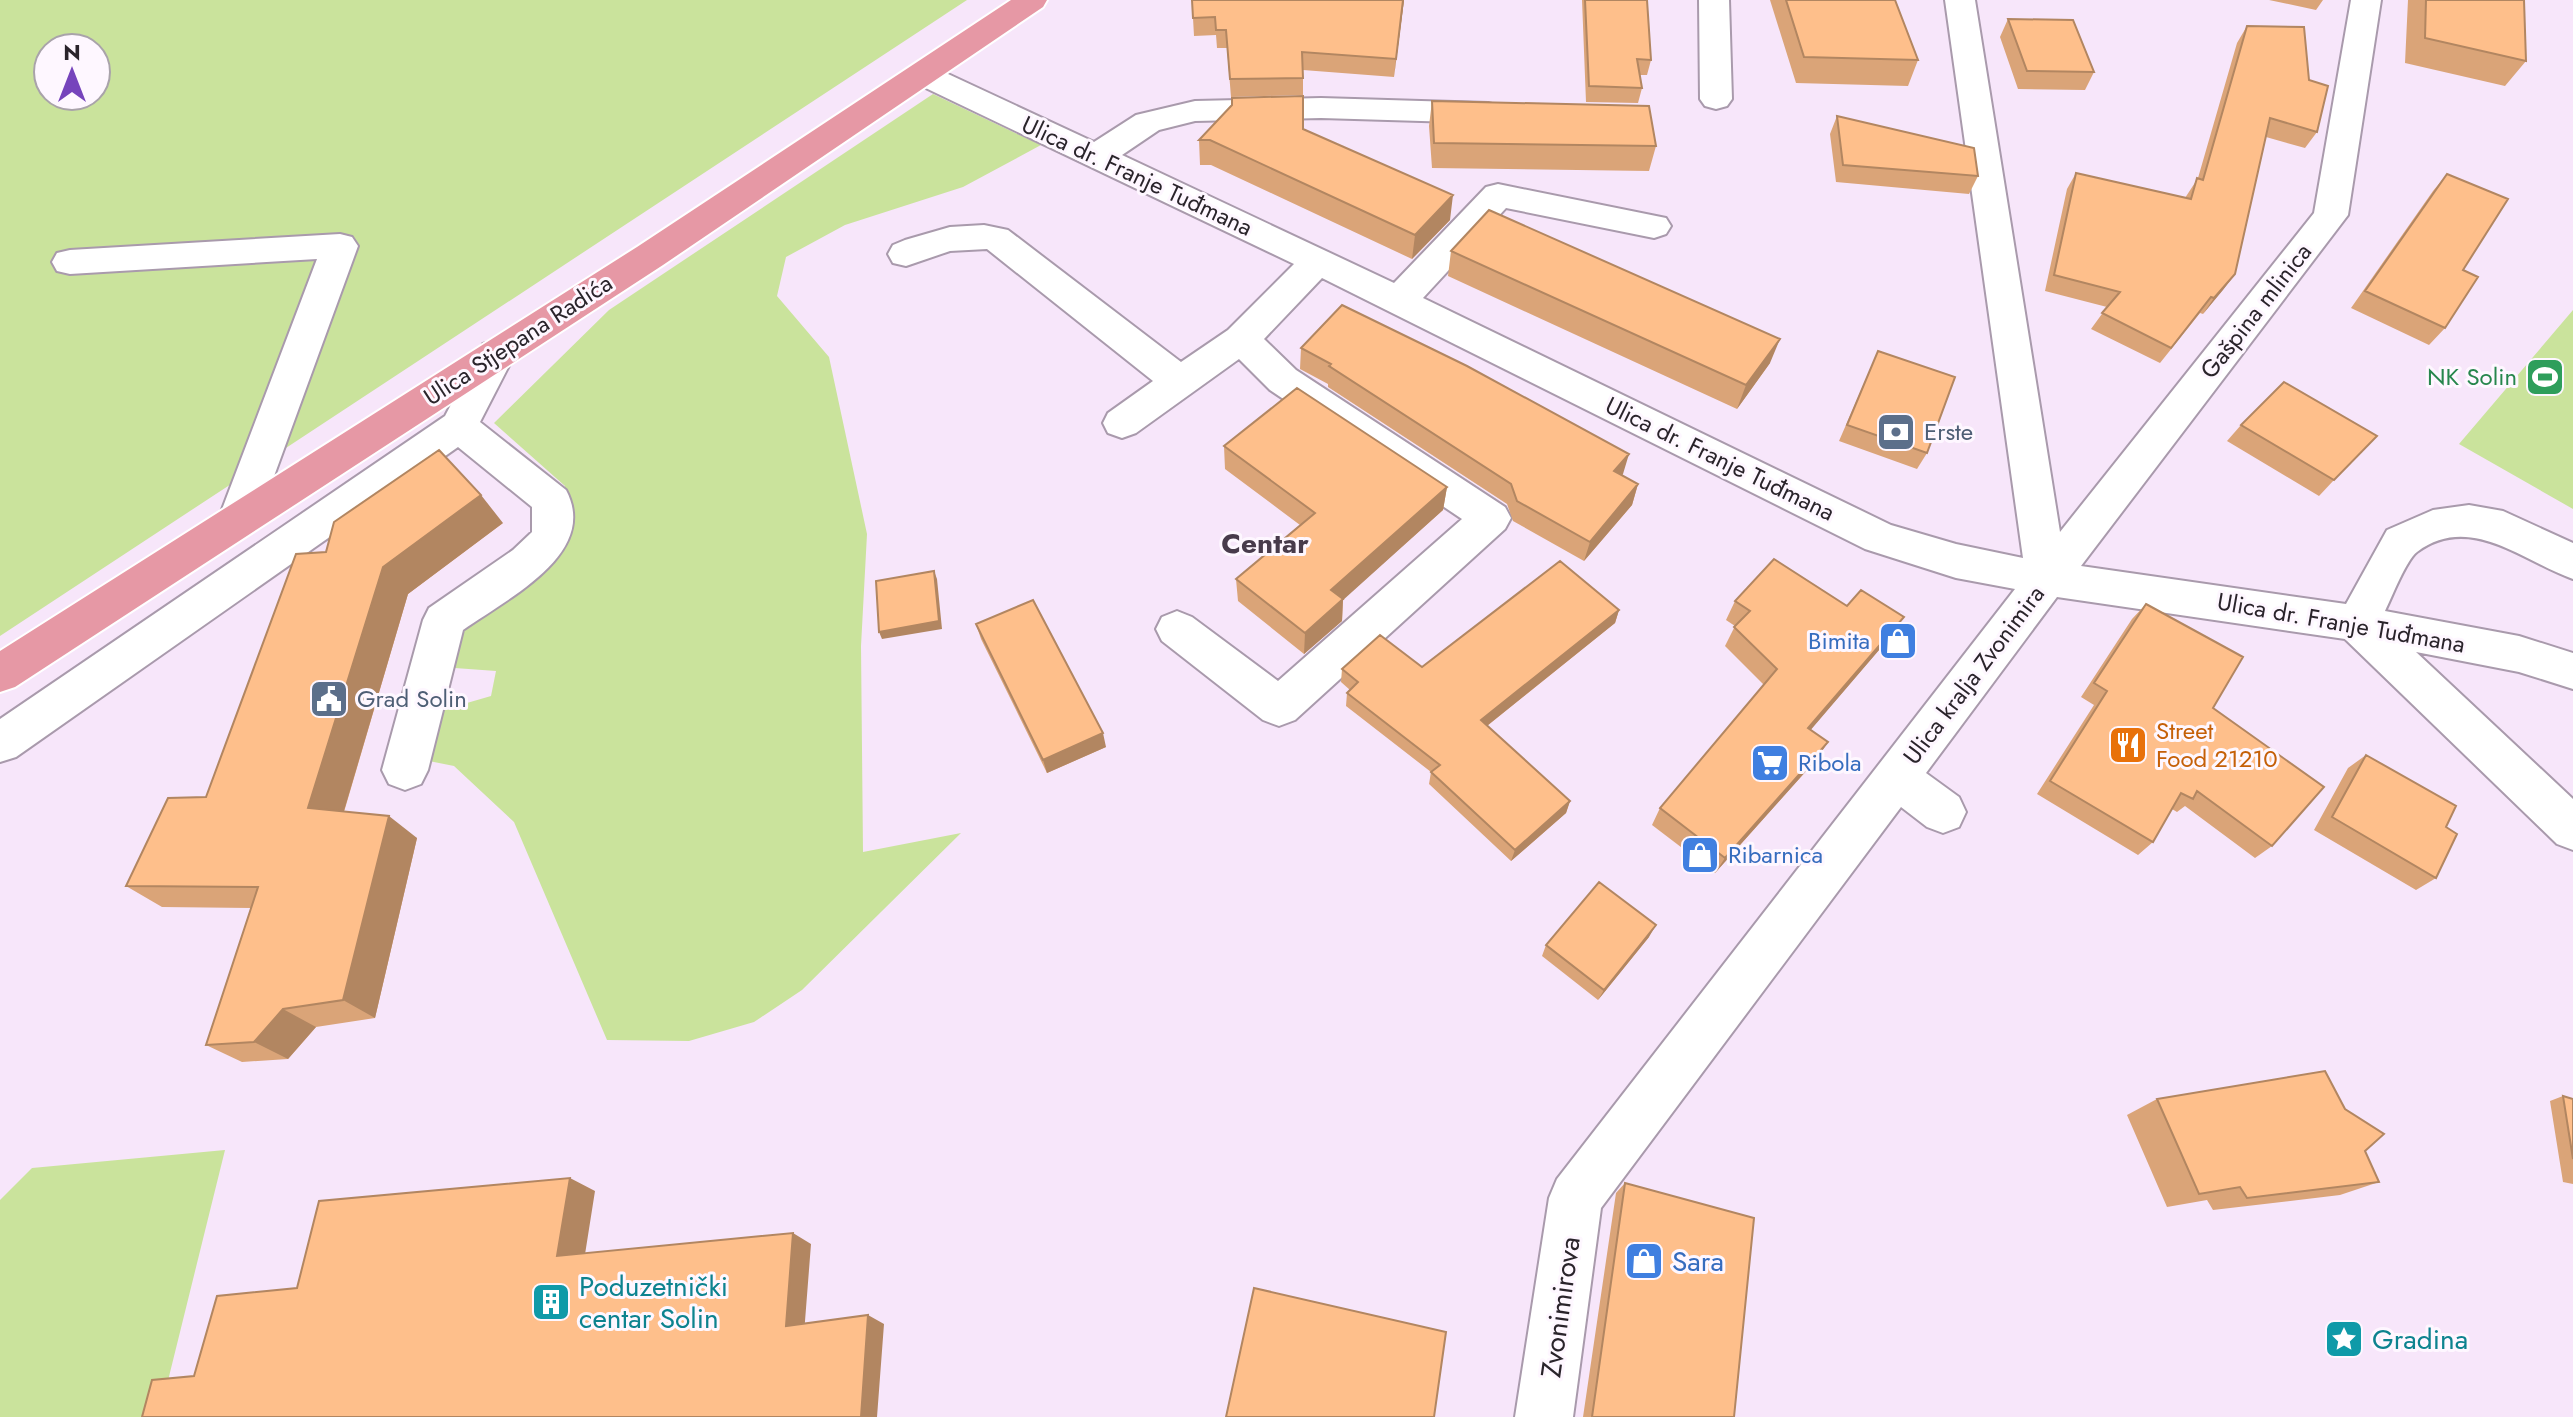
<svg xmlns="http://www.w3.org/2000/svg" width="2573" height="1417" viewBox="0 0 2573 1417" font-family="Jost,sans-serif">
<style>
.green{fill:#cae39c;fill-rule:evenodd}
.lines{fill:none;stroke-linecap:round;stroke-linejoin:round}
.minor-casing{stroke:#a99aac;stroke-width:4}
.major-casing{stroke:#fff;stroke-width:4}
.minor{fill:#fff;fill-rule:evenodd}
.major{fill:#e698a5;fill-rule:evenodd}
.wall{fill:#daa478}
.shaded-wall{fill:#b28661}
.building{fill:#febf8b;stroke:#b28661;stroke-width:2}
.labels{text-anchor:middle;stroke-width:6;stroke-linejoin:round;paint-order:stroke}
.street-label{font-size:24px;fill:#2a242b;stroke:#fef7ff}
.leisure-label{font-size:24px;fill:#27864d;stroke:#fef7ff;text-anchor:end}
.service-label{font-size:24px;fill:#4e5e75;stroke:#fef7ff;text-anchor:start}
.shop-label{font-size:24px;fill:#366cbe;stroke:#fef7ff;text-anchor:start}
.food-label{font-size:24px;fill:#c56008;stroke:#fef7ff;text-anchor:start}
.quarter-label{font-size:28px;font-weight:bold;fill:#483b4b;stroke:#fef7ff}
.near-shop-label{font-size:28px;fill:#366cbe;stroke:#fef7ff;text-anchor:start}
.near-culture-label{font-size:28px;fill:#0d838f;stroke:#fef7ff;text-anchor:start}
.near-street-label{font-size:28px;fill:#2a242b;stroke:#fef7ff}
</style>
<rect width="100%" height="100%" fill="#f7e6fa"/>
<path class="green" d="M0,0H967L0,636ZM48,48H96V96H48Z
M933,94L1041,145L963,187L845,225L786,257L777,296L829,357L867,534L861,646L863,852L961,833L802,990L754,1022L689,1041L607,1040L514,822L454,766L419,759L429,714L491,696L496,671L441,667L453,617L563,523L565,486L494,423L609,310Z
M2573,310V509L2459,444Z
M225,1150L159,1417H0V1200L32,1168Z"/>
<g class="lines">
<defs>
<path id="minor" d="M1699,0H1729L1732,99L1727,106L1716,109L1705,106L1700,99Z
M1945,0H1975L2060,532L2314,213L2351,0H2381L2348,215L2081,566L2346,604L2387,530L2433,510L2469,505L2503,511L2573,543V579C2524,562 2470,512 2417,552C2406,560 2392,597 2385,611L2519,636L2573,653V689L2519,672L2416,652L2573,799V850L2557,844L2345,639L2057,597L1926,773L1959,797L1966,812L1959,827L1943,833L1927,827L1901,807L1601,1208L1573,1417H1515L1549,1198L1557,1179L2015,589L1956,578L1865,549L1322,278L1264,339L1296,370L1505,507L1511,518L1505,529L1295,720L1279,726L1263,720L1162,641L1156,629L1162,617L1177,611L1192,617L1278,681L1462,519L1270,390L1239,359L1136,433L1122,438L1108,433L1103,423L1108,413L1153,381L987,249L950,251L906,266L893,263L888,254L893,245L905,240L950,227L984,225L1008,230L1181,362L1228,330L1294,264L911,81L906,74L911,67L922,64L933,67L1094,142L1136,115L1195,101L1321,98L1488,103L1500,106L1504,113L1500,120L1488,123L1321,118L1195,121L1159,130L1122,155L1394,283L1486,187L1498,184L1666,218L1671,226L1666,234L1654,238L1506,208L1423,298L1891,525L1956,544L2023,558Z
M340,234L352,237L358,246L258,520L252,531L238,536L224,531L218,520L317,259L70,274L57,271L52,262L57,253L70,250Z
M496,340L509,344L515,354L480,422L566,490C600,554 506,599 463,630L428,770L421,784L405,790L389,784L382,770L423,620L429,608L513,550L532,532V507L458,447L16,757L0,762V719L445,416L483,344Z"/>
<path id="major" d="M1011,0H1047L1043,7L663,265L15,687L0,692V651L637,247Z"/>
</defs>
<use href="#minor" class="minor-casing"/>
<use href="#major" class="major-casing"/>
<use href="#minor" class="minor"/>
<use href="#major" class="major"/>
</g>
<path class="wall" d="M1192,0H1404L1394,77L1303,70V95L1231,97L1227,48H1217L1216,35L1194,36Z
M1582,0H1647L1651,60L1647,75H1640L1642,88L1638,103L1586,102Z
M1770,0H1895L1918,60L1908,86L1796,83Z
M2269,0H2323L2316,10Z
M2408,0H2524L2526,61L2505,86L2405,63Z
M2008,19L2094,72L2085,90L2018,89L2000,37Z
M2247,26L2317,132L2305,148L2266,137L2235,274L2203,314L2200,313L2160,363L2091,329L2107,307L2045,291L2067,189L2076,173L2185,198L2198,178L2237,43Z
M1432,101L1656,146L1649,171L1432,168L1429,126Z
M1837,116L1978,176L1969,194L1836,182L1830,134Z
M1303,129L1450,220L1412,259L1211,165H1200L1199,140Z
M2447,174L2463,270L2445,328L2429,345L2351,308L2433,191Z
M1451,251L1770,363L1737,409L1448,276Z
M1301,348L1623,474L1622,475L1638,484L1632,505L1584,561L1513,521L1507,504L1328,387V384L1300,369Z
M1878,351L1927,453L1917,469L1839,441Z
M2241,425L2334,480L2319,496L2227,441Z
M1224,446L1447,487L1443,510L1343,599L1342,621L1304,654L1238,601L1236,579L1300,525L1225,469Z
M503,523L408,594L344,812L417,838L375,1018L316,1027L288,1059L242,1062L206,1045L251,908L162,907L126,886L206,797L326,552Z
M1735,601L1847,606L1904,617L1891,636L1810,730L1828,742L1816,760L1715,873L1652,825L1660,808L1764,685L1725,646L1735,626L1726,620Z
M2146,604L2213,708L2272,846L2255,858L2185,806L2177,812L2172,809L2153,842L2138,855L2037,794L2094,705L2081,697L2132,619Z
M1619,610L1615,623L1487,726L1570,801L1566,813L1511,861L1429,784L1431,772L1346,706L1347,693L1350,690L1341,682L1342,669L1422,667Z
M976,624L1106,747L1047,773L981,639Z
M2366,755L2446,827L2436,878L2416,890L2314,830L2348,768Z
M1649,937L1598,1000L1542,956L1546,945Z
M2563,1096L2573,1099V1184L2563,1182L2550,1101Z
M2157,1099L2365,1151L2379,1182L2340,1195L2213,1210L2207,1200L2167,1207L2127,1115Z
M1625,1183L1734,1417H1583L1616,1193Z"/>
<path class="shaded-wall" d="M1403,0H1404L1394,77L1396,59Z
M1453,195L1450,220L1412,259L1415,235Z
M2235,274L2223,290L2203,314L2214,298Z
M1780,339L1770,363L1737,409L1746,385Z
M1629,454L1623,474L1608,491L1614,471Z
M1638,484L1632,505L1584,561L1590,542Z
M1447,487L1443,510L1342,601L1343,599L1342,621L1304,654L1305,633L1331,590Z
M481,495L503,523L408,594L338,831L308,808L383,567Z
M934,571L937,579L942,629L882,639L879,632Z
M1619,610L1615,623L1478,733L1481,720Z
M1904,617L1891,636L1797,746L1808,728Z
M1103,733L1106,747L1047,773L1043,760Z
M1828,742L1816,760L1715,873L1725,858Z
M1570,801L1566,813L1511,861L1515,850Z
M389,816L417,838L375,1018L343,1000Z
M1656,925L1649,937L1598,1000L1604,990Z
M283,1009L316,1027L288,1059L254,1042Z
M570,1178L595,1191L583,1267L557,1256Z
M793,1233L811,1244L804,1334L786,1326Z
M868,1315L884,1324L877,1417H861Z"/>
<path class="building" d="M1192,0H1403L1396,59L1302,52L1303,78L1230,79L1226,30H1216L1215,17L1193,18Z
M1585,0H1647L1651,60L1637,59L1642,88L1589,86Z
M1786,0H1895L1918,60L1804,57Z
M2426,0H2524L2526,61L2425,38Z
M2008,19L2073,20L2094,72L2027,71Z
M2247,26L2304,27L2309,80L2328,86L2317,132L2270,118L2235,274L2214,298L2211,297L2171,348L2102,313L2120,292L2054,275L2076,173L2191,199L2197,178L2203,180Z
M1303,96V129L1453,195L1415,235L1210,140H1199L1232,105V98Z
M1432,101L1649,106L1656,146L1434,143Z
M1837,116L1974,148L1978,176L1843,165Z
M2447,174L2508,199L2463,270L2478,277L2445,328L2365,291Z
M1489,210L1780,339L1746,385L1451,251Z
M1342,305L1467,366L1629,454L1614,471L1638,484L1590,542L1517,501L1511,484L1329,366L1331,364L1301,348Z
M1878,351L1955,377L1927,453L1847,425Z
M2284,382L2377,436L2334,480L2241,425Z
M1297,388L1447,487L1331,590L1343,599L1305,633L1236,579L1315,513L1224,446Z
M439,450L481,495L383,567L308,808L389,816L343,1000L283,1009L254,1042L206,1045L258,887L126,886L168,798L206,797L296,554L326,552L334,522Z
M1774,559L1847,606L1861,590L1904,617L1808,728L1828,742L1725,858L1660,808L1777,669L1734,627L1750,611L1735,601Z
M1560,561L1619,610L1481,720L1570,801L1515,850L1431,772L1440,765L1347,693L1358,682L1342,669L1380,635L1422,667Z
M934,571L939,621L879,632L876,581Z
M1033,600L1103,733L1043,760L976,624Z
M2146,604L2243,657L2213,708L2324,787L2272,846L2197,791L2193,799L2181,793L2153,842L2050,781L2107,691L2094,683Z
M2366,755L2456,806L2446,827L2457,834L2436,878L2332,817Z
M1599,882L1656,925L1604,990L1546,945Z
M2325,1071L2345,1109L2384,1134L2365,1151L2379,1182L2247,1198L2240,1187L2199,1194L2157,1099Z
M2563,1096L2573,1099V1159Z
M570,1178L557,1256L793,1233L786,1326L868,1315L861,1417H142L152,1380L194,1376L217,1296L297,1288L319,1201Z
M1625,1183L1754,1218L1734,1417H1592Z
M1254,1288L1446,1332L1434,1417H1226Z"/>
<defs>
<symbol id="stadium-square" viewBox="-11 -11 22 22"><rect x="-9" y="-9" width="18" height="18" rx="4" fill="#2e9e5b" stroke="#fef7ff"/><path d="M0-5a6.5 5 0 1 0 0 10a6.5 5 0 1 0 0-10ZM-3.5-1.8h7v3.6h-7Z" fill="#fff"/></symbol>
<symbol id="bank-square" viewBox="-11 -11 22 22"><rect x="-9" y="-9" width="18" height="18" rx="4" fill="#5c6f8a" stroke="#fef7ff"/><path d="M-6-4H6V4H-6ZM0-2.3a2.3 2.3 0 1 0 0 4.6a2.3 2.3 0 1 0 0-4.6Z" fill="#fff"/></symbol>
<symbol id="shop-square" viewBox="-11 -11 22 22"><rect x="-9" y="-9" width="18" height="18" rx="4" fill="#3f7fe0" stroke="#fef7ff"/><path d="M-5-2.5h2.3a2.7 3.5 0 0 1 5.4 0H5L5.5 6h-11ZM-1.5-2.5h3a1.5 2.3 0 0 0-3 0Z" fill="#fff"/></symbol>
<symbol id="civic-square" viewBox="-11 -11 22 22"><rect x="-9" y="-9" width="18" height="18" rx="4" fill="#5c6f8a" stroke="#fef7ff"/><path d="M-.6-6.5H3V-4.5H.6V-3L4-1V1h2V6H-6V1h2V-1L-.6-3ZM-1.2 2.5V6h2.4V2.5Z" fill="#fff"/></symbol>
<symbol id="restaurant-square" viewBox="-11 -11 22 22"><rect x="-9" y="-9" width="18" height="18" rx="4" fill="#e8710a" stroke="#fef7ff"/><path d="M-5-6h1v4h1v-4h1v4h1v-4h1v5L-1.5 .5V6h-2V.5L-5-1ZM5-6V6H3V1.5H1.5Q1.5-4 5-6Z" fill="#fff"/></symbol>
<symbol id="supermarket-square" viewBox="-11 -11 22 22"><rect x="-9" y="-9" width="18" height="18" rx="4" fill="#3f7fe0" stroke="#fef7ff"/><path d="M-6-5.5h2.5l.6 2H6L4.5 2H-2.5L-4.4-4H-6ZM-1.5 3.2a1.3 1.3 0 1 0 .1 0ZM3 3.2a1.3 1.3 0 1 0 .1 0Z" fill="#fff"/></symbol>
<symbol id="building-square" viewBox="-11 -11 22 22"><rect x="-9" y="-9" width="18" height="18" rx="4" fill="#0f9aa8" stroke="#fef7ff"/><path d="M-4-6H4V6H1V3H-1V6H-4ZM-2.5-4.3h1.7v1.8h-1.7ZM.8-4.3h1.7v1.8H.8ZM-2.5-1h1.7V.8h-1.7ZM.8-1h1.7V.8H.8Z" fill="#fff"/></symbol>
<symbol id="sight-square" viewBox="-11 -11 22 22"><rect x="-9" y="-9" width="18" height="18" rx="4" fill="#0f9aa8" stroke="#fef7ff"/><path d="M0-6L1.8-2.2L6-1.7L2.9 1.2L3.7 5.4L0 3.3L-3.7 5.4L-2.9 1.2L-6-1.7L-1.8-2.2Z" fill="#fff"/></symbol>
</defs>
<g fill-rule="evenodd">
<use href="#stadium-square" x="2523" y="355" width="44" height="44"/>
<use href="#bank-square" x="1874" y="410" width="44" height="44"/>
<use href="#shop-square" x="1876" y="619" width="44" height="44"/>
<use href="#civic-square" x="307" y="677" width="44" height="44"/>
<use href="#restaurant-square" x="2106" y="723" width="44" height="44"/>
<use href="#supermarket-square" x="1748" y="741" width="44" height="44"/>
<use href="#shop-square" x="1678" y="833" width="44" height="44"/>
<use href="#shop-square" x="1622" y="1239" width="44" height="44"/>
<use href="#building-square" x="529" y="1280" width="44" height="44"/>
<use href="#sight-square" x="2322" y="1317" width="44" height="44"/>
</g>
<g class="labels">
<g class="street-label">
<text transform="translate(1137 176) rotate(25)" y="8">Ulica dr. Franje Tuđmana</text>
<text transform="translate(2256 311) rotate(-52)" y="8">Gašpina mlinica</text>
<text transform="translate(518 340) rotate(-33)" y="8">Ulica Stjepana Radića</text>
<text transform="translate(1720 459) rotate(26)" y="8">Ulica dr. Franje Tuđmana</text>
<text transform="translate(2341 623) rotate(10)" y="8">Ulica dr. Franje Tuđmana</text>
<text transform="translate(1974 675) rotate(-53)" y="8">Ulica kralja Zvonimira</text>
</g>
<g class="leisure-label">
<text x="2517" y="385">NK Solin</text>
</g>
<g class="service-label">
<text x="1924" y="440">Erste</text>
<text x="357" y="707">Grad Solin</text>
</g>
<g class="shop-label">
<text x="1870" y="649" text-anchor="end">Bimita</text>
<text x="1798" y="771">Ribola</text>
<text x="1728" y="863">Ribarnica</text>
</g>
<g class="food-label">
<text x="2156" y="739">Street<tspan x="2156" dy="28">Food 21210</tspan></text>
</g>
<g class="quarter-label">
<text x="1265" y="553">Centar</text>
</g>
<g class="near-shop-label">
<text x="1672" y="1271">Sara</text>
</g>
<g class="near-culture-label">
<text x="579" y="1296">Poduzetnički<tspan x="579" dy="32">centar Solin</tspan></text>
<text x="2372" y="1349">Gradina</text>
</g>
<g class="near-street-label">
<text transform="translate(1560 1307) rotate(-82)" y="10">Zvonimirova</text>
</g>
</g>
<g transform="translate(72 72)"><circle r="38" fill="#fef7ff" stroke="#a9a3aa" stroke-width="2"/>
<path d="M0-6L14 30L0 20L-14 30Z" fill="#7644bc"/>
<text y="-12" font-size="22" font-weight="bold" text-anchor="middle" fill="#2a242b">N</text>
</g>
</svg>
